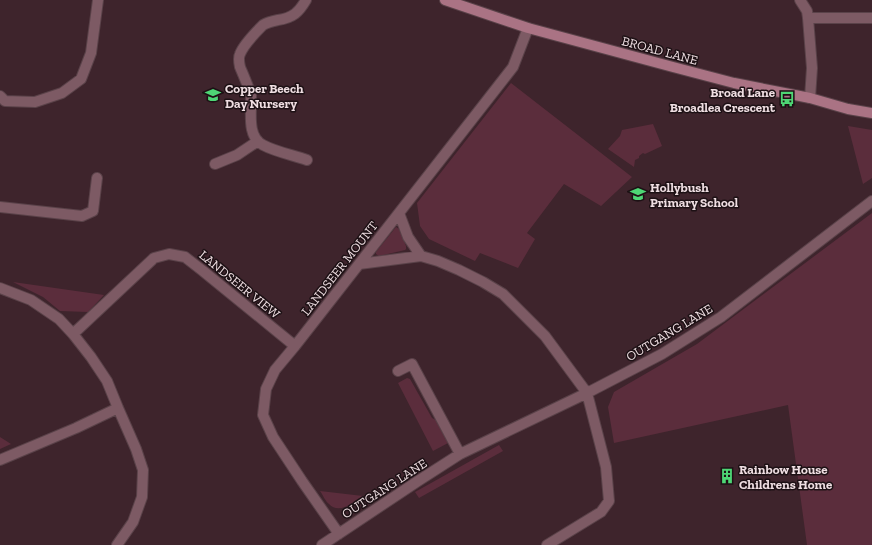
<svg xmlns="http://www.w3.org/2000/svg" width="872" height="545" viewBox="0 0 872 545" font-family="'Zilla Slab',serif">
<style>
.green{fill:#5b2d3c}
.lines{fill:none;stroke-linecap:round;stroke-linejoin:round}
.street-casing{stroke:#5a4249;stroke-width:12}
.secondary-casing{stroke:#5a4249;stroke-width:12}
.street{stroke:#7d5a64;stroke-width:10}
.secondary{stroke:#aa7384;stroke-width:10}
.labels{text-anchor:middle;stroke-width:3;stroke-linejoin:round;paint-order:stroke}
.street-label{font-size:13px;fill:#efdee2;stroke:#1d1115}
.poi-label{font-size:13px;font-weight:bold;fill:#efdee2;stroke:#1d1115;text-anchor:start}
</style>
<rect width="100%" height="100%" fill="#3e242c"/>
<path class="green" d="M511,83L632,177L601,206L564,184L527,233L535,239L518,268L480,253L475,261L429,239L420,226L417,203Z
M653,124L662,146L645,154L643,153L639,156V158L635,160L634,167L608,149L620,136L622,130Z
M848,126L872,130V178L863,184Z
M872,213V545H807L788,405L614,443L608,407L614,392L697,344Z
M396,227L399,229L406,246V249L405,250L379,256L376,254V252Z
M13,282L104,295L88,312L60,311L43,297Z
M407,378L410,379L432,418L436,420L448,443L433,451L398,383Z
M0,437L11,444L0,449Z
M499,445L503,451L419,498L415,492Z
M320,491L363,496C354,502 339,515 329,504C325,501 323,495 320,491Z"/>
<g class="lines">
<defs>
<path id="street" d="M306,0C299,12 293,18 278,20C273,21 268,22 263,25C257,31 243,46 240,54C238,58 239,62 240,67C242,72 250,90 251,96C252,111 246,136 263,145C276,152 293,155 307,160
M800,0L807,11L808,18L812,68L810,98
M808,18H872
M0,96L5,101L35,102L62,93L81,79L91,53L98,0
M215,164L237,155L258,141
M0,207L82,216L93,211L97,178
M421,256L438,261L459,270L483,282L503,294L545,336L587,393L606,467L609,501L601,512L547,545
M359,264L421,256L408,237L399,213
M0,288L31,300L59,319L73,334L91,357L107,381L118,408L136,449L143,470L142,497L133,522L117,545
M73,334L154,258L169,254L185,257L203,271L295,346
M398,371L412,364L460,454
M0,460L76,428L118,408
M339,534L302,481L273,437L263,415L266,389L275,370L295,346L513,67L528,28
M322,545L418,481L460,454L587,393L662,354L721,317L872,201"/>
<path id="secondary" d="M445,0L528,28L673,67L734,83L810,98L848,109L872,113"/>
</defs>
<use href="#street" class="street-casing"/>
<use href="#secondary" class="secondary-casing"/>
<use href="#street" class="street"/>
<use href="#secondary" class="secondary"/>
</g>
<defs>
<symbol id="school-bare" viewBox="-9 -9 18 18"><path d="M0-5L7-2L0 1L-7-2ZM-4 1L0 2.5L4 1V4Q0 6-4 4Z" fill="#4ed675" stroke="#1d1115" stroke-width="2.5" paint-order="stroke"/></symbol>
<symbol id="bus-bare" viewBox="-9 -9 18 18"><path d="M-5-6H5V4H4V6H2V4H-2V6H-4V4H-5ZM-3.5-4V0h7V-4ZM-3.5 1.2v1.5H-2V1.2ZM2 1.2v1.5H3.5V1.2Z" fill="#4ed675" stroke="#1d1115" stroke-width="2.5" paint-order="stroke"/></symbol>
<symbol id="building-bare" viewBox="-9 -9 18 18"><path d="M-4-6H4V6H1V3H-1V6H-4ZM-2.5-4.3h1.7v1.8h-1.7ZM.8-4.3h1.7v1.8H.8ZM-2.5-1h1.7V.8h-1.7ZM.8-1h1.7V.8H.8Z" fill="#4ed675" stroke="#1d1115" stroke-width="2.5" paint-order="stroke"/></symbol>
</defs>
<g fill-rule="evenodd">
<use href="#school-bare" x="202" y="84" width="22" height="22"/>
<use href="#bus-bare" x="776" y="88" width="22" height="22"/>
<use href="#school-bare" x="627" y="183" width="22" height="22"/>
<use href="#building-bare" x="716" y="465" width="22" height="22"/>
</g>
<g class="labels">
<g class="street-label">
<text transform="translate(660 50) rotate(15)" y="5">BROAD LANE</text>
<text transform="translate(339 268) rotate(-52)" y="5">LANDSEER MOUNT</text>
<text transform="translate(240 284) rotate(39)" y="5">LANDSEER VIEW</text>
<text transform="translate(669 332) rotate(-31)" y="5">OUTGANG LANE</text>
<text transform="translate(384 488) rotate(-33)" y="5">OUTGANG LANE</text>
</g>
<g class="poi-label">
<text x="225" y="93">Copper Beech<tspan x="225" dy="15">Day Nursery</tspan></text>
<text x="775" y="97" text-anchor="end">Broad Lane<tspan x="775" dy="15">Broadlea Crescent</tspan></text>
<text x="650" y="192">Hollybush<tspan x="650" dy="15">Primary School</tspan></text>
<text x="739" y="474">Rainbow House<tspan x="739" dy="15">Childrens Home</tspan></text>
</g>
</g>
</svg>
